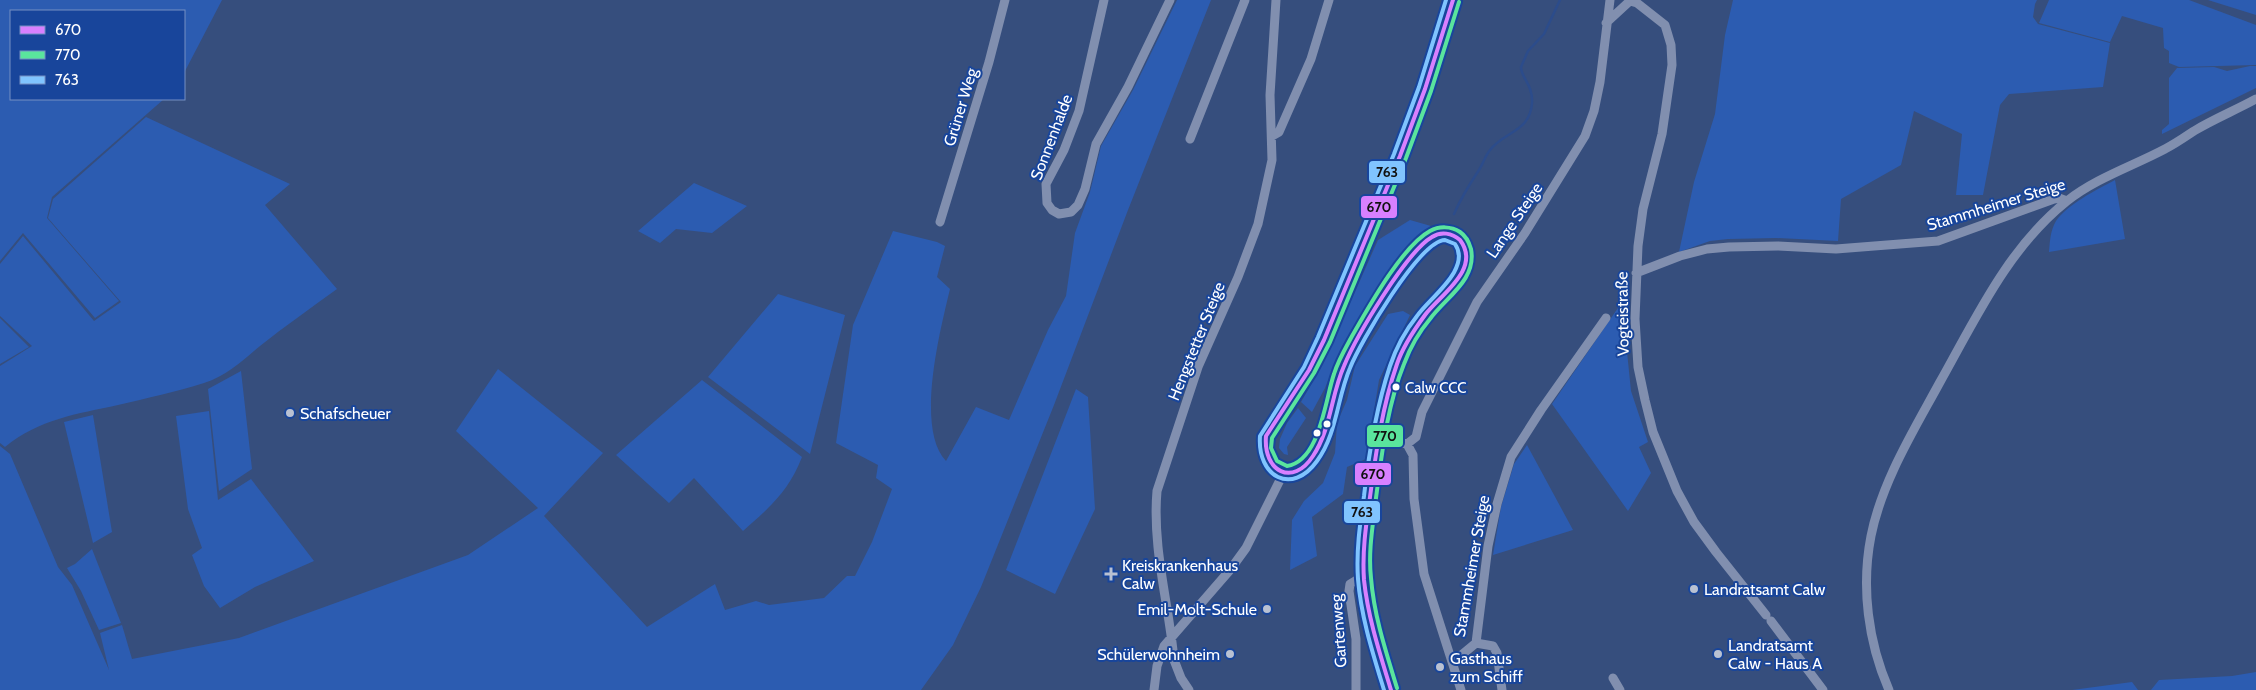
<svg xmlns="http://www.w3.org/2000/svg" width="2256" height="690" viewBox="0 0 2256 690" font-family="Cabin,sans-serif">
<style>
.green{fill:#2c5cb1}
.lines{fill:none;stroke-linecap:round;stroke-linejoin:round}
.stream{stroke:#2c4c8b;stroke-width:2.5}
.minor{stroke:#818faf;stroke-width:9}
.major{stroke:#7e8fad;stroke-width:11}
.bus-1-casing{stroke:#18459b;stroke-width:8}
.bus-2-casing{stroke:#18459b;stroke-width:8}
.bus-3-casing{stroke:#18459b;stroke-width:8}
.bus-1{stroke:#d880ff;stroke-width:4}
.bus-2{stroke:#5ae49d;stroke-width:4}
.bus-3{stroke:#80c4ff;stroke-width:4}
.bus-dot{fill:#fff;stroke:#18459b;stroke-width:2}
.poi-dot{fill:#b9c1d2;stroke:#18459b;stroke-width:2}
.labels{text-anchor:middle;stroke-width:4;stroke-linejoin:round;paint-order:stroke}
.bus-label{font-size:15px;fill:#fff;stroke:#18459b;text-anchor:start}
.street-label{font-size:16px;fill:#fff;stroke:#18459b}
.poi-label{font-size:16px;fill:#fff;stroke:#18459b;text-anchor:start}
.line-badge{stroke:#18459b;stroke-width:2}
.pale-badge-label{font-size:14px;text-anchor:middle;font-weight:bold;fill:#111}
</style>
<rect width="100%" height="100%" fill="#364e7d"/>
<path class="green" d="M0,0H222L184,73V11H11V99H164L52,197L47,218L119,301L95,318L23,233L0,261Z
M1177,0H1211L1128,210L1054,405L981,587L953,645L921,690H0V446L10,454L58,567L72,585L109,670L100,633L122,625L132,659L239,638L468,555L538,508L456,431L498,369L603,453L544,516L647,627L715,584L725,610L756,601L769,605L824,598L847,576H855L872,542L892,489L876,478L878,465L836,443L853,325L893,231L937,242L945,246L937,277L950,289C940,331 915,428 946,461L976,407L1009,420L1048,330L1066,296L1075,233L1090,192L1101,146L1133,90Z
M1733,0H2037L2035,4L2033,17L2038,24L2110,43L2103,87L2009,94L2000,105L1983,195H1956L1962,134L1914,111L1901,165L1841,199L1838,241L1776,238L1728,239L1710,241L1679,252L1694,182L1715,114L1725,35Z
M2049,0H2189L2256,25V65L2179,67L2169,63V51L2164,48L2163,28L2122,16L2110,42L2039,23Z
M2208,0H2256V15Z
M2250,66H2256V88L2162,134V130L2169,124V78L2177,68L2214,67L2227,71Z
M146,117L290,184L265,205L337,289C311,308 285,326 260,346C242,361 227,376 204,383C176,392 147,398 118,405C77,414 39,419 5,447L0,443V366L32,346L0,316V264L23,236L94,321L121,302L48,218L53,199Z
M2115,180L2125,239L2049,252C2050,242 2050,231 2056,221C2068,204 2096,190 2115,180Z
M694,183L747,206L712,233L676,229L660,243L638,231Z
M1410,220L1431,226L1417,237L1384,281L1342,346L1325,388L1312,412L1301,402L1323,364L1378,240Z
M778,294L845,315L810,454L708,377Z
M1620,305L1626,308L1625,332L1631,391L1648,442L1639,447L1651,473L1628,511L1552,404Z
M1403,311L1410,315L1379,380L1366,459L1347,467L1343,494L1312,517L1317,556L1290,570L1292,520L1304,501L1323,483L1335,453L1337,423L1347,400L1355,366L1388,314Z
M0,318L29,347L0,364Z
M241,371L252,469L219,491L208,389Z
M702,380L802,457C789,491 769,508 743,531L694,478L669,503L616,455Z
M1076,389L1088,397L1095,509L1055,594L1006,570Z
M1298,408L1306,418L1287,447L1288,455L1284,454L1279,448L1280,439L1287,423Z
M209,411L218,500L251,479L314,561L255,587L220,608L204,586L192,555L202,548L188,509L176,416Z
M93,415L112,532L93,543L64,422Z
M1527,445L1573,530L1493,555L1501,507L1514,464Z
M92,549L121,623L99,630L81,591L67,568L75,564Z
M2256,672V690H2151L2159,680L2232,676Z
M2132,682L2138,690H2072Z"/>
<g class="lines">
<path class="stream" d="M1454,214C1461,198 1469,185 1479,170C1483,164 1485,156 1490,150C1505,131 1530,132 1532,103C1533,84 1521,78 1521,67L1528,51L1544,34L1560,0"/>
<path class="minor" d="M1104,0L1079,111L1064,150L1046,184L1047,203L1052,210L1059,214L1071,212L1078,205L1085,189L1096,144L1128,87L1170,0
M1630,1L1637,3L1665,25L1671,45L1672,65L1662,134L1643,209L1638,246L1635,319L1638,367L1645,400L1653,432L1677,491L1694,522L1716,552L1766,615
M1606,23L1631,0
M1272,136L1279,132L1311,59L1329,0
M1190,139L1245,0
M940,222L989,62L1005,0
M1636,273L1680,256L1707,249L1729,247L1778,246L1836,249L1938,241L2054,199L2059,198L2067,201
M1380,439L1407,444L1416,437L1422,412L1477,302L1525,233L1585,136L1594,111L1600,82L1610,0
M1407,444L1413,455L1414,499L1424,574L1461,690
M1771,621L1823,690
M1476,643L1493,646L1497,653L1502,690
M1453,662L1476,643L1488,546L1497,504L1511,457L1541,410L1606,318
M1613,678L1620,690
M1154,690L1157,666L1164,646L1230,570L1246,548L1284,472
M1189,690L1181,678L1174,660C1169,604 1152,548 1157,491L1198,367L1238,277L1258,224L1272,160L1270,95L1276,0
M1356,690V639L1349,591L1350,584L1355,581L1364,579
M1889,690C1868,642 1861,587 1871,536C1882,481 1914,430 1940,382C1976,318 2008,248 2067,201C2096,178 2133,166 2165,149C2175,144 2185,137 2194,131C2214,119 2236,110 2256,99"/>
<path class="major" d="M1391,690C1376,642 1360,592 1364,542C1373,481 1379,392 1408,340C1414,330 1420,321 1427,312C1442,294 1474,274 1464,247C1462,240 1455,235 1448,234C1442,232 1434,235 1430,238C1410,249 1354,342 1344,365C1332,393 1329,434 1312,458C1292,486 1259,471 1266,436L1309,370L1324,340L1400,156L1425,89L1453,0"/>
<defs>
<path id="bus-1" d="M1391,690C1380,654 1368,618 1364,580C1362,552 1366,525 1370,497C1376,452 1382,407 1397,364C1403,346 1414,330 1425,315C1440,295 1482,269 1460,240C1452,233 1441,231 1432,237C1406,252 1356,337 1344,366C1331,395 1331,429 1313,456C1293,487 1263,472 1266,436L1309,370L1324,340L1400,156L1425,89L1453,0"/>
<path id="bus-2" d="M1397,688C1386,652 1374,616 1371,578C1368,551 1373,525 1376,498C1382,453 1387,406 1404,364C1410,348 1419,332 1430,319C1446,297 1477,280 1471,249C1469,242 1466,236 1460,232C1451,226 1439,226 1430,231C1402,246 1367,310 1351,338C1345,349 1338,361 1334,374C1325,400 1320,461 1287,466L1277,461L1271,448L1272,438L1314,373L1330,342L1406,158L1431,91L1459,2"/>
<path id="bus-3" d="M1384,690C1373,654 1361,617 1358,579C1356,551 1360,524 1364,496C1369,452 1376,408 1390,366C1396,348 1405,331 1417,316C1429,298 1472,269 1455,244L1445,240C1419,241 1360,343 1350,368C1337,398 1337,434 1317,461C1292,496 1257,477 1260,436L1304,367L1318,337L1394,154L1419,87L1446,0"/>
</defs>
<use href="#bus-1" class="bus-1-casing"/>
<use href="#bus-2" class="bus-2-casing"/>
<use href="#bus-3" class="bus-3-casing"/>
<use href="#bus-1" class="bus-1"/>
<use href="#bus-2" class="bus-2"/>
<use href="#bus-3" class="bus-3"/>
</g>
<g class="bus-dot">
<circle cx="1396" cy="387" r="4.5"/>
<circle cx="1327" cy="424" r="4.5"/>
<circle cx="1317" cy="433" r="4.5"/>
</g>
<g class="poi-dot">
<circle cx="290" cy="413" r="5"/>
<path d="M1108.5 566.5h5v5h5v5h-5v5h-5v-5h-5v-5h5z"/>
<circle cx="1694" cy="589" r="5"/>
<circle cx="1267" cy="609" r="5"/>
<circle cx="1230" cy="654" r="5"/>
<circle cx="1718" cy="654" r="5"/>
<circle cx="1440" cy="667" r="5"/>
</g>
<g class="labels">
<g class="bus-label">
<text x="1405" y="393">Calw CCC</text>
</g>
<g class="street-label">
<text transform="translate(960 107) rotate(-73)" y="6">Grüner Weg</text>
<text transform="translate(1051 137) rotate(-69)" y="6">Sonnenhalde</text>
<text transform="translate(1996 204) rotate(-17)" y="6">Stammheimer Steige</text>
<text transform="translate(1514 220) rotate(-56)" y="6">Lange Steige</text>
<text transform="translate(1622 314) rotate(-91)" y="6">Vogteistraße</text>
<text transform="translate(1196 341) rotate(-68)" y="6">Hengstetter Steige</text>
<text transform="translate(1471 566) rotate(-80)" y="6">Stammheimer Steige</text>
<text transform="translate(1338 631) rotate(-94)" y="6">Gartenweg</text>
</g>
<g class="poi-label">
<text x="300" y="419">Schafscheuer</text>
<text x="1122" y="571">Kreiskrankenhaus<tspan x="1122" dy="18">Calw</tspan></text>
<text x="1704" y="595">Landratsamt Calw</text>
<text x="1257" y="615" text-anchor="end">Emil-Molt-Schule</text>
<text x="1728" y="651">Landratsamt<tspan x="1728" dy="18">Calw - Haus A</tspan></text>
<text x="1220" y="660" text-anchor="end">Schülerwohnheim</text>
<text x="1450" y="664">Gasthaus<tspan x="1450" dy="18">zum Schiff</tspan></text>
</g>
</g>
<g class="line-badge">
<rect x="1368" y="160" width="38" height="24" rx="5" fill="#80c4ff"/>
<rect x="1360" y="195" width="38" height="24" rx="5" fill="#d880ff"/>
<rect x="1366" y="424" width="38" height="24" rx="5" fill="#5ae49d"/>
<rect x="1354" y="462" width="38" height="24" rx="5" fill="#d880ff"/>
<rect x="1343" y="500" width="38" height="24" rx="5" fill="#80c4ff"/>
</g>
<g class="pale-badge-label">
<text x="1387" y="177">763</text>
<text x="1379" y="212">670</text>
<text x="1385" y="441">770</text>
<text x="1373" y="479">670</text>
<text x="1362" y="517">763</text>
</g>
<rect x="10" y="10" width="175" height="90" fill="#18459b" stroke="#748fc3"/>
<rect x="20" y="26" width="25" height="8" fill="#d880ff" stroke="#748fc3"/>
<text x="55" y="35" font-size="15" fill="#ffffff">670</text>
<rect x="20" y="51" width="25" height="8" fill="#5ae49d" stroke="#748fc3"/>
<text x="55" y="60" font-size="15" fill="#ffffff">770</text>
<rect x="20" y="76" width="25" height="8" fill="#80c4ff" stroke="#748fc3"/>
<text x="55" y="85" font-size="15" fill="#ffffff">763</text>
</svg>
